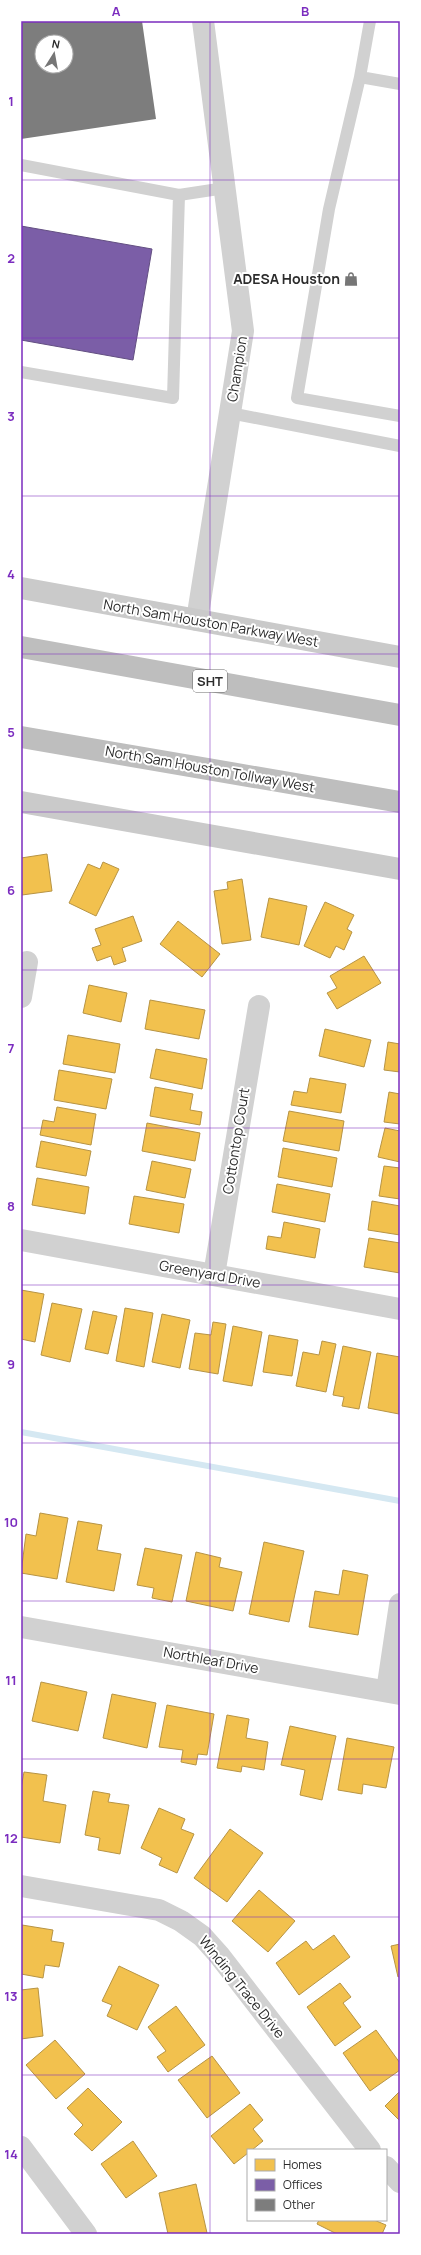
<svg xmlns="http://www.w3.org/2000/svg" width="421" height="2255" viewBox="0 0 421 2255" font-family="Manrope,sans-serif">
<style>
.homes{fill:#f2c14e;stroke:#b79444}
.offices{fill:#7b5ea7;stroke:#634f82}
.lines{fill:none;stroke-linecap:round;stroke-linejoin:round}
.stream{stroke:#d5e8f2;stroke-width:6}
.building{fill:#7d7d7d;fill-rule:evenodd}
.lane{stroke:#d1d1d1;stroke-width:12}
.street{stroke:#d1d1d1;stroke-width:22}
.secondary{stroke:#cacaca;stroke-width:22}
.highway{stroke:#bebebe;stroke-width:22}
.grid{fill:none;stroke:#7b2cbf;stroke-width:1;stroke-opacity:0.55}
.labels{text-anchor:middle;stroke-width:4;stroke-linejoin:round;paint-order:stroke}
.shield{fill:#fff;stroke:#6b6b6b;stroke-width:1}
.shield-label{font-size:13px;font-weight:bold;fill:#2c2c2c}
.poi-label{font-size:14px;font-weight:bold;fill:#2c2c2c;stroke:#fff;text-anchor:end}
.street-label{font-size:14px;fill:#2c2c2c;stroke:#fff}
.neatline{fill:none;stroke:#7b2cbf;stroke-width:1.5}
.grid-label{font-size:13px;text-anchor:middle;font-weight:bold;fill:#7b2cbf}
</style>
<rect width="100%" height="100%" fill="#fff"/>
<path class="homes" d="M47,854L52,891L22,895L21,858Z
M103,862L119,869L96,916L69,903L88,864L100,869Z
M242,879L251,940L222,944L214,891L228,889L227,882Z
M269,898L307,906L299,945L261,937Z
M325,902L354,915L347,929L352,932L344,950L336,946L330,958L304,946Z
M133,916L142,941L122,948L126,961L114,965L111,956L97,961L92,948L101,945L95,929Z
M178,921L220,954L202,977L160,944Z
M364,956L381,983L337,1009L327,993L337,988L330,976Z
M89,985L127,993L121,1022L83,1013Z
M150,1000L205,1010L199,1039L145,1029Z
M325,1029L371,1040L364,1067L319,1056Z
M68,1035L120,1044L115,1073L63,1064Z
M388,1042L400,1044V1072L384,1070Z
M156,1049L207,1059L202,1089L150,1078Z
M59,1070L112,1079L106,1109L54,1100Z
M310,1078L346,1084L341,1113L291,1105L294,1091L307,1093Z
M155,1087L193,1094L190,1110L202,1112L200,1125L150,1116Z
M389,1092L400,1094V1124L384,1122Z
M57,1107L96,1114L91,1145L40,1135L43,1120L54,1122Z
M289,1111L344,1121L339,1151L283,1141Z
M147,1123L200,1133L195,1161L142,1151Z
M385,1128L400,1131V1162L378,1157Z
M41,1141L91,1151L86,1176L36,1167Z
M283,1148L337,1158L332,1187L278,1177Z
M152,1161L191,1169L185,1198L146,1190Z
M384,1166L400,1168V1199L379,1196Z
M37,1178L89,1187L85,1214L32,1205Z
M277,1184L330,1194L325,1222L272,1212Z
M134,1196L184,1204L179,1233L129,1224Z
M372,1201L400,1206V1235L368,1230Z
M284,1222L320,1229L315,1258L266,1249L268,1236L281,1238Z
M369,1238L400,1243V1273L364,1267Z
M21,1290L44,1294L35,1342L21,1339Z
M52,1303L82,1309L70,1362L41,1355Z
M125,1308L153,1313L144,1367L116,1361Z
M93,1311L117,1316L108,1354L85,1349Z
M162,1314L190,1320L180,1368L152,1362Z
M213,1322L226,1324L218,1374L189,1369L195,1333L211,1335Z
M233,1326L262,1332L252,1386L223,1381Z
M269,1335L298,1340L292,1376L263,1372Z
M322,1341L336,1344L326,1392L296,1386L303,1352L319,1355Z
M343,1346L371,1352L359,1409L342,1406L344,1397L333,1395Z
M377,1353L400,1357L399,1414L368,1408Z
M40,1513L68,1518L57,1579L21,1573L26,1534L36,1536Z
M78,1521L102,1525L97,1550L121,1554L114,1591L66,1582Z
M264,1542L304,1551L289,1622L249,1614Z
M145,1548L182,1555L172,1602L152,1598L154,1588L137,1585Z
M196,1552L221,1558L219,1567L242,1572L233,1611L186,1601Z
M343,1570L368,1575L358,1635L309,1627L315,1591L339,1595Z
M41,1682L87,1692L78,1731L32,1721Z
M112,1694L156,1703L147,1748L103,1738Z
M167,1705L214,1714L207,1755L198,1754L196,1765L181,1762L183,1750L159,1747Z
M227,1715L249,1719L246,1738L268,1742L264,1770L242,1766L241,1772L217,1768Z
M290,1726L336,1736L322,1800L300,1795L305,1770L281,1765Z
M347,1738L394,1747L386,1788L363,1784L362,1794L338,1790Z
M24,1772L47,1775L43,1801L66,1805L60,1843L21,1837V1788Z
M93,1791L110,1794L108,1802L129,1805L120,1854L98,1850L100,1838L85,1835Z
M159,1808L185,1819L181,1829L194,1834L177,1873L159,1865L162,1858L141,1848Z
M230,1829L263,1853L227,1902L194,1878Z
M259,1890L295,1921L268,1952L232,1921Z
M22,1925L53,1930L51,1941L64,1943L59,1967L45,1965L43,1978L21,1974Z
M334,1935L350,1957L299,1995L276,1963L306,1941L313,1950Z
M400,1944V1976L398,1977L391,1946Z
M119,1966L159,1985L137,2030L107,2016L112,2005L102,2001Z
M340,1983L351,1997L343,2003L361,2027L335,2046L307,2007Z
M38,1988L43,2036L21,2039V1990Z
M176,2006L205,2045L168,2072L157,2057L166,2051L148,2027Z
M376,2030L400,2063V2070L370,2091L343,2053Z
M55,2040L85,2074L56,2099L26,2065Z
M212,2056L240,2093L207,2118L178,2080Z
M88,2088L122,2122L92,2151L74,2134L83,2125L67,2108Z
M400,2091V2121L385,2106Z
M250,2104L263,2120L253,2129L263,2141L252,2150H248V2153L234,2164L211,2136Z
M133,2141L157,2176L126,2198L101,2164Z
M196,2184L207,2233L168,2234L159,2193Z
M319,2220H374L386,2225L382,2234H337L317,2224Z"/>
<path class="offices" d="M21,226L152,249L133,360L21,340Z"/>
<g class="lines">
<path class="stream" d="M21,1432L400,1501"/>
</g>
<path class="building" d="M21,21H142L156,119L21,139ZM42,42H66V66H42Z"/>
<g class="lines">
<path class="lane" d="M370,21L360,77L400,84
M360,77L329,209L297,398L400,416
M21,165L179,195L225,188
M21,372L173,398L179,195
M230,413L400,446"/>
<path class="street" d="M197,620L243,331L203,21
M21,997L27,962
M21,1240L400,1309
M214,1275L259,1006
M21,1627L400,1694
M387,1691L400,1604
M21,1886L159,1910L181,1921L202,1936L219,1955L370,2150
M21,2147L86,2234
M386,2167L400,2182"/>
<path class="secondary" d="M21,588L400,657
M21,802L400,869"/>
<path class="highway" d="M21,647L400,715
M21,737L400,802"/>
</g>
<path class="grid" d="M210,21V2234M21,180H400M21,338H400M21,496H400M21,654H400M21,812H400M21,970H400M21,1128H400M21,1285H400M21,1443H400M21,1601H400M21,1759H400M21,1917H400M21,2075H400"/>
<defs>
<symbol id="shop-bare" viewBox="-9 -9 18 18"><path d="M-5-2.5h2.3a2.7 3.5 0 0 1 5.4 0H5L5.5 6h-11ZM-1.5-2.5h3a1.5 2.3 0 0 0-3 0Z" fill="#767676" stroke="#fff" stroke-width="2.5" paint-order="stroke"/></symbol>
</defs>
<g fill-rule="evenodd">
<use href="#shop-bare" x="341" y="269" width="20" height="20"/>
</g>
<g class="labels">
<rect class="shield" x="193" y="670" width="34" height="22" rx="3"/>
<g class="shield-label">
<text x="210" y="686">SHT</text>
</g>
<g class="poi-label">
<text x="340" y="284">ADESA Houston</text>
</g>
<g class="street-label">
<text transform="translate(237 369) rotate(-81)" y="5">Champion</text>
<text transform="translate(211 623) rotate(10)" y="5">North Sam Houston Parkway West</text>
<text transform="translate(210 769) rotate(10)" y="5">North Sam Houston Tollway West</text>
<text transform="translate(236 1141) rotate(-81)" y="5">Cottontop Court</text>
<text transform="translate(210 1274) rotate(10)" y="5">Greenyard Drive</text>
<text transform="translate(211 1660) rotate(10)" y="5">Northleaf Drive</text>
<text transform="translate(242 1987) rotate(51)" y="5">Winding Trace Drive</text>
</g>
</g>
<rect width="421" height="2255" fill="none" stroke="#ffffff" stroke-width="44"/>
<rect x="247" y="2149" width="140" height="72" fill="#ffffff" stroke="#ababab"/>
<rect x="255" y="2159" width="20" height="12" fill="#f2c14e" stroke="#ababab"/>
<text x="283" y="2169" font-size="12" fill="#2c2c2c">Homes</text>
<rect x="255" y="2179" width="20" height="12" fill="#7b5ea7" stroke="#ababab"/>
<text x="283" y="2189" font-size="12" fill="#2c2c2c">Offices</text>
<rect x="255" y="2199" width="20" height="12" fill="#7d7d7d" stroke="#ababab"/>
<text x="283" y="2209" font-size="12" fill="#2c2c2c">Other</text>
<g transform="translate(54 54) rotate(11)"><circle r="19" fill="#ffffff" stroke="#ababab"/>
<path d="M0-3L7 15L0 10L-7 15Z" fill="#767676"/>
<text y="-6" font-size="11" font-weight="bold" text-anchor="middle" fill="#2c2c2c">N</text>
</g>
<rect x="22" y="22" width="377" height="2211" class="neatline"/>
<g class="grid-label">
<text x="116" y="16">A</text>
<text x="305" y="16">B</text>
<text x="11" y="106">1</text>
<text x="11" y="263">2</text>
<text x="11" y="421">3</text>
<text x="11" y="579">4</text>
<text x="11" y="737">5</text>
<text x="11" y="895">6</text>
<text x="11" y="1053">7</text>
<text x="11" y="1211">8</text>
<text x="11" y="1369">9</text>
<text x="11" y="1527">10</text>
<text x="11" y="1685">11</text>
<text x="11" y="1843">12</text>
<text x="11" y="2001">13</text>
<text x="11" y="2159">14</text>
</g>
</svg>
